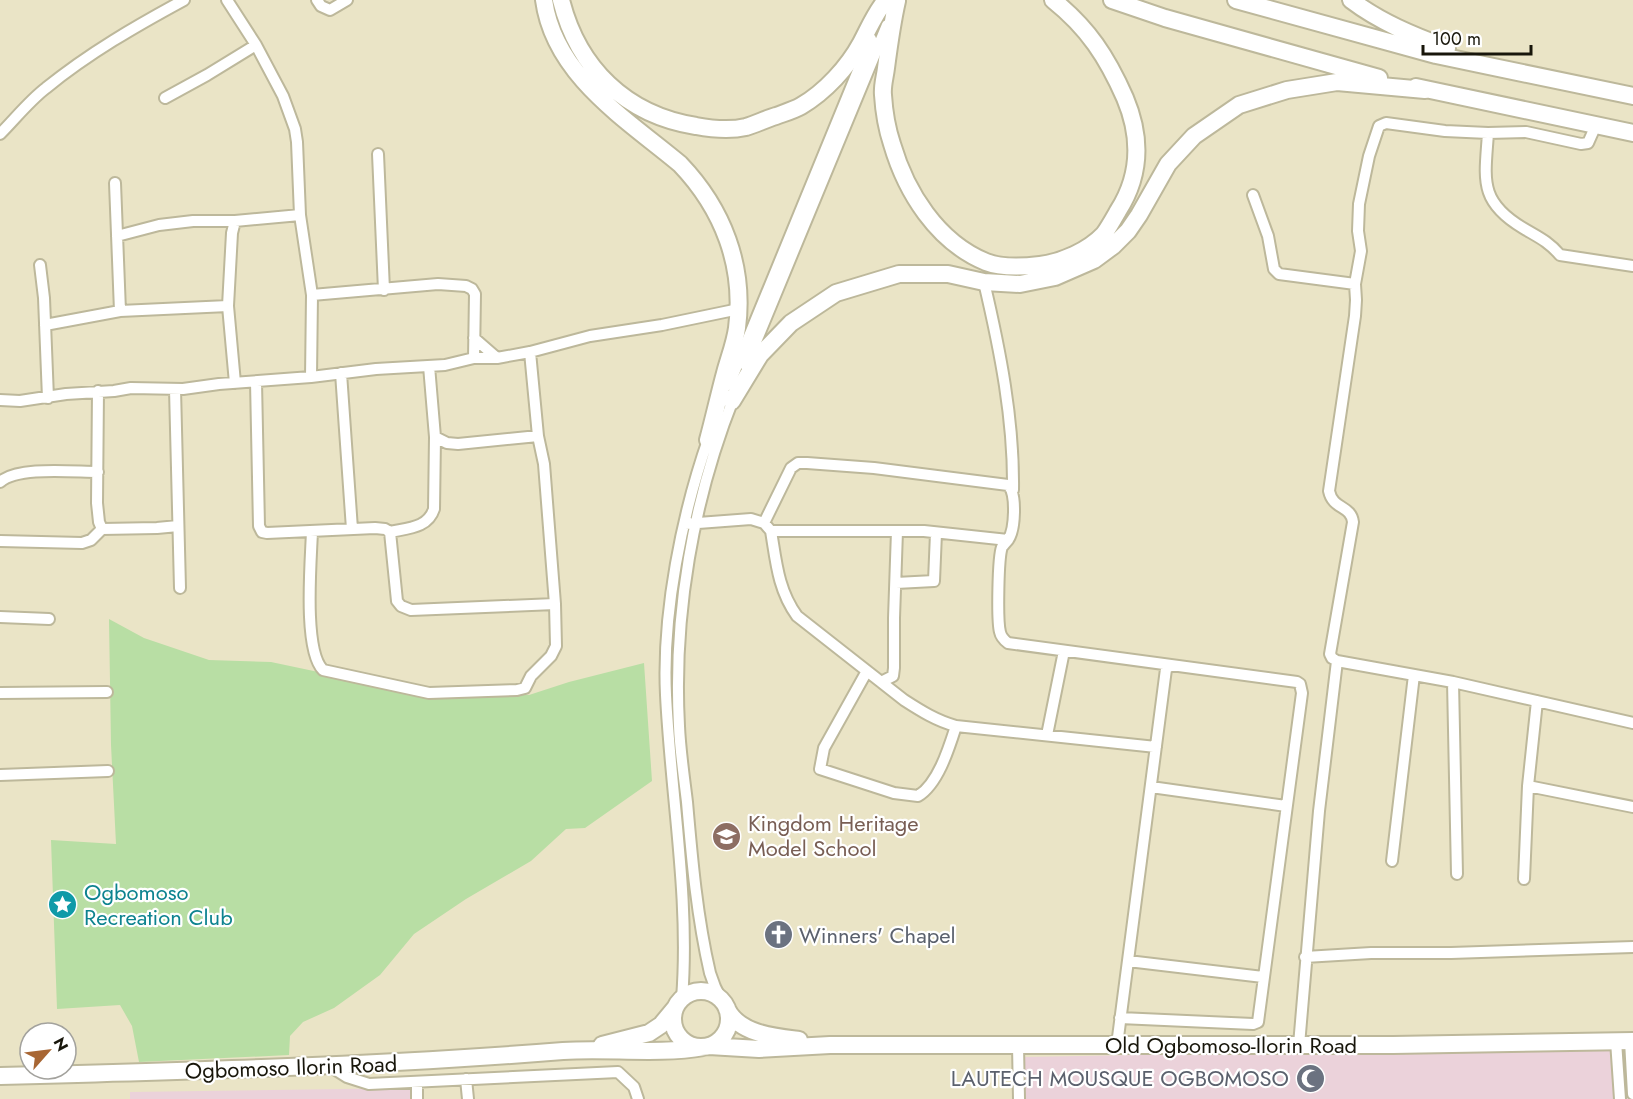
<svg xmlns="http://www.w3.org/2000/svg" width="1633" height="1099" viewBox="0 0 1633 1099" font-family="Jost,sans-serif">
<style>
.education{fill:#ebd2da}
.green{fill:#b8dea4}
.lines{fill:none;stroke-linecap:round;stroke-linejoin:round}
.minor-casing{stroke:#bdb89b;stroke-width:14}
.highway-casing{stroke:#bdb89b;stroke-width:20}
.minor{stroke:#fff;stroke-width:10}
.highway{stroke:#fff;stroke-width:16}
.labels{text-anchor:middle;stroke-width:4.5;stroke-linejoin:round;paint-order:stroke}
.education-label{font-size:22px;fill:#785e54;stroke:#fff;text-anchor:start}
.culture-label{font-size:22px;fill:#0d838f;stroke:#fff;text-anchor:start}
.worship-label{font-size:22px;fill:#5b616d;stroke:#fff;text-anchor:start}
.street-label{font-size:22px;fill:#18160b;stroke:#fff}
</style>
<rect width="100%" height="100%" fill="#eae4c6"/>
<path class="education" d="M1633,1046V1099H1023L1024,1057Z
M413,1088V1099H130V1092Z"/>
<path class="green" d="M109,619L144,638L209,660L271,662L399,689L529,695L569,682L644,663L652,781L585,828L566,829L531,861L466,899L414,934L380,975L334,1008L303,1022L290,1036L289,1055L139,1062L132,1026L120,1005L57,1009L51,840L116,844L111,745Z"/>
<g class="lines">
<defs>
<path id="minor" d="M227,0L256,45L283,96L295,129L297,142L300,215L312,295L311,377
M317,0L321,6L330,10L347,0
M165,98L207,75L256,45
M1596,125L1588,143L1581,144L1526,132L1488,133L1445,131L1386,123L1379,126L1369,156L1359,204L1358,231L1361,251L1355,284L1356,300L1355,316L1329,491C1333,510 1351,505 1353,522L1330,654L1332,658L1337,661L1453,682L1633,723
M1488,133C1485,179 1478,201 1523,228C1538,237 1548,241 1560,255L1633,266
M0,134C15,119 29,101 46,88C89,53 136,26 184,0
M378,154L384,290
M115,183L120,311
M1253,195L1268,236L1274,269L1279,274L1355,284
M117,236L159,225L193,221H235
M40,265L44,298L48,398
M984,282C1000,350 1014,420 1013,490
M312,295L438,284L466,286L472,289L475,294L474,358
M45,325L120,311L228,306
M474,338L497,358
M746,366L887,25
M341,373L352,529
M256,382L259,526L262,532L267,533L375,528L385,529L390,532C408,528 428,528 434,509L435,437L429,366
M235,383L228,306L232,233L235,221L300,215
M729,385L871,39
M175,389L180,588
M0,400L20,401L66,394L114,391L131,388L183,389L219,384L311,377L376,369L445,365L474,358H497L530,352L590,336L662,325L739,309
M435,437L447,443L458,444L538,436
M0,482C18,466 73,472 98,472
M764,523L791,468L798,463H807L874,468L1008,485C1017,494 1015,530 1008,540
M685,524L751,519L764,523L771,531H924L1008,540C1006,542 1004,545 1002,547C998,557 997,621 1000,632C1001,637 1004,640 1008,643L1297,682L1300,684L1302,693L1258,1022L1253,1024L1120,1018
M102,529L157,528L178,526
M312,531C311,561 303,650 323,670L429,693L517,690L525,688L531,676L551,656L556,646L555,604L544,464L538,436L530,352
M771,531C776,561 778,590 797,616L904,700C921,711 937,721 956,726L1156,747
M390,532L397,601L401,606L411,610L555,604
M0,541L82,543L91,540L102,529L99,522L97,503L98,391
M896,583L934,581L936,533
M0,617L49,619
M867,671L824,748L820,769L894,793L918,796C938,784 949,748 956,726
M881,682L893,676L894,668V618L897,531
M1453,682L1457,874
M0,693L107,692
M1047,735L1064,651
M0,775L108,771
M1528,786L1633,807
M1151,787L1286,806
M1392,861L1414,675
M1524,879L1528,786L1537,701
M1305,957L1371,953H1451L1633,947
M1128,961L1263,977
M682,999C690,898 671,797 666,695C662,613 682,514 709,437
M723,1003L715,987L710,973C697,917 692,860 687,802C684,777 680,751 679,726C673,615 693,500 734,397
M1616,1041L1620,1099
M1630,1041L1633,1094
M1018,1045L1019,1099
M1117,1045L1166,669L1170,666
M1299,1045L1319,811L1337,661
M328,1065L347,1077L369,1084L618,1072L634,1087L638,1099
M466,1079L468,1099
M417,1099V1083"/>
<path id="highway" d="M544,0C554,75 626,119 680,164C723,209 745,266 737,328C735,343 729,358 725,373C719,395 714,418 708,440
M561,0C578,68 626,115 696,126C712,129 729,131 746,127C756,124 766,119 776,116C784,113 794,110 801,106C825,92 848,67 861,43C869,28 875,13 886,0
M1112,0L1165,18L1379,78
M1236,0L1436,55L1633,96
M1351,0C1380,22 1414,36 1447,48
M897,1C892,23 889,45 886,68C885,77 882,86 883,95C884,111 887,129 892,144C906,192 937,242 986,262C1001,268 1023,267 1040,265C1062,262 1088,251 1104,234C1109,227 1114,218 1118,211C1141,175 1141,136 1125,98C1107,57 1088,28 1053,0
M1416,87L1633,133
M732,401L760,355L791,323L836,293L899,274H948L984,282L1020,284L1055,277L1094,260L1113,246L1128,231L1139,215L1168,164L1194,136L1239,105L1287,90L1337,82L1425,90
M673 1019a28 28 0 1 1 56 0a28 28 0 1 1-56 0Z
M727,1009C739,1034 775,1037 799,1040
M602,1045L649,1033L661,1025L675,1008
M709,1046L759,1049L830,1045H1393L1633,1041
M0,1076C188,1071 376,1066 563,1051C610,1048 657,1055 704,1047"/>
</defs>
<use href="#minor" class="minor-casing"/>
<use href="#highway" class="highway-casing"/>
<use href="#minor" class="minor"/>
<use href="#highway" class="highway"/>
</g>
<defs>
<symbol id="school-disc" viewBox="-11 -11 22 22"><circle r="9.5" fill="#8d6e63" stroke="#fff"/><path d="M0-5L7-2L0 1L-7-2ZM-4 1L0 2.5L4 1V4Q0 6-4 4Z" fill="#fff"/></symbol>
<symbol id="sight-disc" viewBox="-11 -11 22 22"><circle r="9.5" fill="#0f9aa8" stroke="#fff"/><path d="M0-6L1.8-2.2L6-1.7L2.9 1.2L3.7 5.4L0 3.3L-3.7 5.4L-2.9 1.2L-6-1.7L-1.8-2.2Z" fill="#fff"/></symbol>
<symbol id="church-disc" viewBox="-11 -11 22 22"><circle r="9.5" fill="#6b7280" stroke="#fff"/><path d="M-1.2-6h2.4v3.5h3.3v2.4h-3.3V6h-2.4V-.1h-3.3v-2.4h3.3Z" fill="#fff"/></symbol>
<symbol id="mosque-disc" viewBox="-11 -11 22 22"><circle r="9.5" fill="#6b7280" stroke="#fff"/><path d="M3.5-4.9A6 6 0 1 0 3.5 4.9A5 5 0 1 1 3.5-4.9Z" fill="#fff"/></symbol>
</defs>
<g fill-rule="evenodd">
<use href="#school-disc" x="710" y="820" width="33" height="33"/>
<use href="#sight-disc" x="46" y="888" width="33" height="33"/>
<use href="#church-disc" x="762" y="918" width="33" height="33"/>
<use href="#mosque-disc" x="1294" y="1062" width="33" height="33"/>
</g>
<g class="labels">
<g class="education-label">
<text x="748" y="831">Kingdom Heritage<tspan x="748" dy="25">Model School</tspan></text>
</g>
<g class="culture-label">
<text x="84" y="900">Ogbomoso<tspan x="84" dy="25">Recreation Club</tspan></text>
</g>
<g class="worship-label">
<text x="799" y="943">Winners' Chapel</text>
<text x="1289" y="1086" text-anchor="end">LAUTECH MOUSQUE OGBOMOSO</text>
</g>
<g class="street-label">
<text x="1231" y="1053">Old Ogbomoso-Ilorin Road</text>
<text transform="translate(291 1067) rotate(-2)" y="8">Ogbomoso Ilorin Road</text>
</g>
</g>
<g transform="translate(48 1051) rotate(62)"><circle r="28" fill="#ffffff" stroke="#a3a29d" stroke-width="1.5"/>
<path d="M0-4.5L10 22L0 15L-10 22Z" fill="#a86633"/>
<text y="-9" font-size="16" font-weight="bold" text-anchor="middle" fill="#18160b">N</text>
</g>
<path d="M1423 45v9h108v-9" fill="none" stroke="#18160b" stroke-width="3"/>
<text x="1432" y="45" font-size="18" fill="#18160b" stroke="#ffffff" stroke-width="4.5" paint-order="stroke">100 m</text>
</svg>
